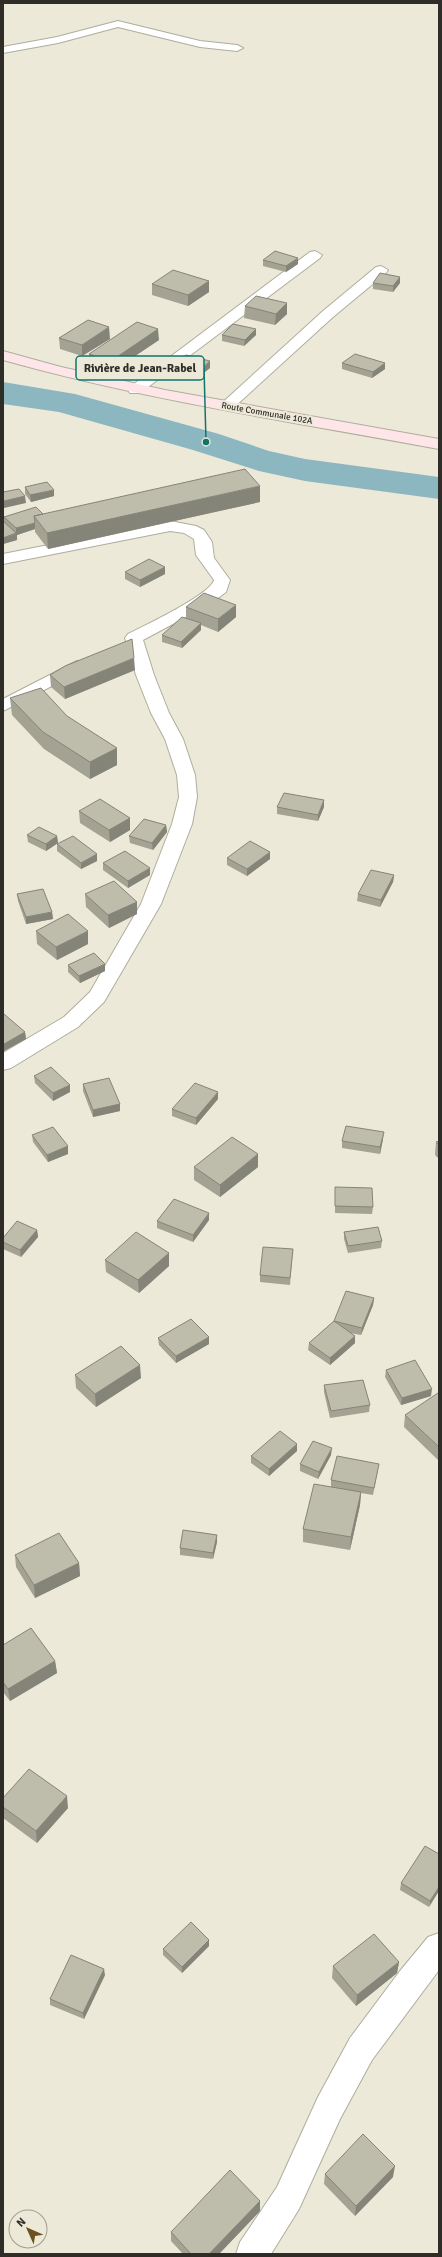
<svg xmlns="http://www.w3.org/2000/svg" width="442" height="2257" viewBox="0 0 442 2257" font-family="Signika,sans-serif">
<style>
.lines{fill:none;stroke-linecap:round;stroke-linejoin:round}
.river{fill:#8cb6c0;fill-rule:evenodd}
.street-casing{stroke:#afad9d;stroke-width:2}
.secondary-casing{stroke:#afad9d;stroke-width:2}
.street{fill:#fff;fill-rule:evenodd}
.secondary{fill:#fee6e8;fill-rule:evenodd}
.wall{fill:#a3a293}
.shaded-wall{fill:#858478}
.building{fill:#bebcab;stroke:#858478}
.labels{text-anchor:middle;stroke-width:4;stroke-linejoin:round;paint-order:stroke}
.far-street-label{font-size:9px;fill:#2f2d27;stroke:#ece9d8}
.leader{fill:none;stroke:#0f766e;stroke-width:1.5}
.callout-dot{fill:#0f766e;stroke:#ece9d8;stroke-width:1.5}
.callout{fill:#ece9d8;stroke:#0f766e;stroke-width:1.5}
.callout-label{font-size:12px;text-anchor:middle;font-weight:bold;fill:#2f2d27}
</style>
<rect width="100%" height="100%" fill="#ece9d8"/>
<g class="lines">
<path class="river" d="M3,382L75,394L219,434L269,451L305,459L439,477V499L305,481L259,471L193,450L59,412L3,404Z"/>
<defs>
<path id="street" d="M118,21L200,41L237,45L243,48L237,51L200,47L118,27L58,43L3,53V47L57,37Z
M315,251L322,255L320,258L140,393H130L128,390L130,387L310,252Z
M381,266L388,270L386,273L333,317L232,409H222L220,406L222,403L323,311L376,267Z
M170,521L196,526L204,530L212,542L214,558L230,580L226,592L210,604L143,640L154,675L169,713L183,739L195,775L197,797L192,824L161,904L104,1002L78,1027L11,1068L3,1070V1053L64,1017L90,992L141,904L172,824L179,797L177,775L165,739L151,713L136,675L125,638L128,634C144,626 210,595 214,580L196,555L194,539L184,533L170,531L3,564V554Z
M77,661L83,662L86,666L83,670L3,711V699Z
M439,1933V1970L372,2060L340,2119L299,2209L271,2254H236L240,2242L277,2187L318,2097L350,2038L400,1971L428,1937Z"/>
<path id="secondary" d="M3,351L61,367L165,390L439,439V449C293,422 146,400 3,360Z"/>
</defs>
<use href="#street" class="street-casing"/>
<use href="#secondary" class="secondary-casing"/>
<use href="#street" class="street"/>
<use href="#secondary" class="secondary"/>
</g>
<path class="wall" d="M263,260L298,264L286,272L263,266Z
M400,277V283L393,292L373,289V283Z
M209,281V292L188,306L152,295V284Z
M245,306L287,314L275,325L244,318Z
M256,329V335L244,346L222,341V335Z
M59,338L110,339L82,356L60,349Z
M159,340L111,372L90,366L89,354Z
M177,362L210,368L201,375L177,369Z
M342,363L385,369L372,378L342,369Z
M25,487L54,496L31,502L25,494Z
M260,502L48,549L35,532V529L17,535V540L3,544V521L4,522V517L43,514Z
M125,572L165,574L140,587L125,579Z
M186,607L236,617L218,632L201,625V630L182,648L162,642V635L186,618Z
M135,670L65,699L51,687L50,675Z
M10,698L67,716L117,765L90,779L44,749L12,715Z
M324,800V807L318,821L277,814V807Z
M79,811L130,818V830L110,842L80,823Z
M166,825L167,832L153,850L130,843L129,836Z
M27,835L57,836L58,843L46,851L28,842Z
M57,844L97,861L81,869L57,851Z
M227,858L270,859L247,876L227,865Z
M103,863L150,875L128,888L103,870Z
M394,875L393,882L380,907L357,901L358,894Z
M17,894L52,912L53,919L26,924L18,901Z
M85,894L137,902V914L109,928L86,907Z
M36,931L88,944L57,960L37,944Z
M68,965L105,971L80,983L68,972Z
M3,1014L25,1032L26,1039L4,1051L3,1050Z
M34,1076L70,1092L53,1101L35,1083Z
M83,1084L120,1104V1111L93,1117L83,1091Z
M218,1099L196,1125L172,1116V1109Z
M32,1135L68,1154L48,1162L33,1142Z
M383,1139L380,1154L342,1148V1141Z
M439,1141V1159L435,1155L436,1142Z
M258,1154V1167L220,1197L194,1180V1167Z
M335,1187L373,1207L372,1214L335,1213Z
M209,1213V1220L193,1242L157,1228V1221Z
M37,1230L38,1237L21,1257L3,1249V1238Z
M344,1232L382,1241L381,1248L348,1253L344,1239Z
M293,1249L290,1285L260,1282V1275Z
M169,1253V1266L139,1293L106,1272L105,1260Z
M374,1298L373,1305L361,1335L350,1333L355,1336V1343L330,1365L308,1350L309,1343L334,1321Z
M158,1338L209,1344L176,1363L159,1345Z
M386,1370L431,1396L401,1405L385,1377Z
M75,1375L141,1378L96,1407L76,1388Z
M324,1385L370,1405L369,1412L330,1418L324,1392Z
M439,1394V1461L404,1427L405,1415Z
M297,1451L269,1476L251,1463V1456Z
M331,1455L318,1479L300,1471V1464Z
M378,1470L373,1495L361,1493L360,1505L350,1550L303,1542V1529L331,1487V1480Z
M217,1542L213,1559L180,1555V1548Z
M15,1555L79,1563L80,1576L35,1598L16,1567Z
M3,1645L55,1661L57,1673L10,1701L3,1692Z
M3,1798L68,1808L37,1843L3,1818Z
M439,1854L429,1907L400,1890L401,1883Z
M209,1940V1946L182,1973L163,1955V1949Z
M399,1962L397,1973L356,2006L332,1978L333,1966Z
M105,1975L84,2019L50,2005V1999Z
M325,2174L393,2177L355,2216L324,2184Z
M260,2201V2211L219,2254H183L171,2241V2232Z"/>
<path class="shaded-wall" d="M298,258V264L286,272V266Z
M400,277V283L393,292V286Z
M209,281V292L188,306V295Z
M287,303V314L275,325L276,314Z
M109,327L110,339L82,356V345Z
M158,329L159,340L111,372V361Z
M256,329V335L244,346L245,340Z
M210,361V368L201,375V369Z
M385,363V369L372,378L373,372Z
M260,486V502L48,549L47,533Z
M54,490V496L31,502L30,495Z
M25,496L26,503L4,508V501Z
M35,523V529L17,535V540L3,544V538L16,534V528Z
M165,567V574L140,587V580Z
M236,605V617L218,632V619Z
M201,623V630L182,648L181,642Z
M134,658L135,670L65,699L64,687Z
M117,748V765L90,779V762Z
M324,800V807L318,821V815Z
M130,818V830L110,842L109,830Z
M166,825L167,832L153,850L152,843Z
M57,836L58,843L46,851V844Z
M270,852V859L247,876V869Z
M97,854V861L81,869V863Z
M150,868V875L128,888V881Z
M394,875L393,882L380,907L381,900Z
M137,902V914L109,928L108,915Z
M52,912L53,919L26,924V917Z
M88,931V944L57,960L56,947Z
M105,964V971L80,983L79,976Z
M25,1032L26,1039L4,1051V1044Z
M70,1085V1092L53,1101V1093Z
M218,1092V1099L196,1125V1118Z
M120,1104V1111L93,1117V1110Z
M384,1132L383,1139L380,1154V1147Z
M68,1146V1154L48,1162L47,1155Z
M258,1154V1167L220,1197V1185Z
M209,1213V1220L193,1242V1235Z
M37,1230L38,1237L21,1257L20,1250Z
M169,1253V1266L139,1293L138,1280Z
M374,1298L373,1305L361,1335L362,1328Z
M355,1336V1343L330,1365V1358Z
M209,1337V1344L176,1363V1356Z
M140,1365L141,1378L96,1407L95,1394Z
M432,1389L431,1396L401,1405L402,1398Z
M297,1444V1451L269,1476V1469Z
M332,1448L331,1455L318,1479L319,1472Z
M361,1492L360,1505L350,1550L351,1537Z
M217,1535V1542L213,1559V1553Z
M79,1563L80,1576L35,1598L34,1585Z
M55,1661L57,1673L10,1701L8,1689Z
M67,1796L68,1808L37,1843L36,1831Z
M439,1887V1891L429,1907L430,1901Z
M209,1940V1946L182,1973V1967Z
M399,1962L397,1973L356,2006L357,1995Z
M104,1969L105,1975L84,2019L83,2013Z
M395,2166L393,2177L355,2216L356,2206Z
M260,2201V2211L219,2254H209Z"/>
<path class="building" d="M275,251L298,258L286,266L263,260Z
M173,270L209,281L188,295L152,284Z
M380,273L400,277L393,286L373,283Z
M256,296L287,303L276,314L245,306Z
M88,320L109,327L82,345L59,338Z
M137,322L158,329L111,361L89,354Z
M233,324L256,329L245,340L222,335Z
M355,354L385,363L373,372L342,363Z
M186,355L210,361L201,369L177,362Z
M245,469L260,486L47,533L34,516Z
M47,482L54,490L30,495L25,487Z
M19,489L25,496L4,501H3V492Z
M36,507L43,514L34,516L35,523L16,528L4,517Z
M3,521L16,533L3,538Z
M149,559L165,567L140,580L125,572Z
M204,593L236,605L218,619L186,607Z
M182,617L201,623L181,642L162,635Z
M132,639L134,658L64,687L50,675L65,666Z
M41,688L67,716L117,748L90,762L43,732L10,698Z
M284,793L324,800L318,815L277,807Z
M100,799L130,818L109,830L79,811Z
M144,819L166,825L152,843L129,836Z
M39,827L57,836L46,844L27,835Z
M73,836L97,854L81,863L57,844Z
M250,841L270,852L247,869L227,858Z
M125,851L150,868L128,881L103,863Z
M371,870L394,875L381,900L358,894Z
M114,881L137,902L108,915L85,894Z
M43,889L52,912L26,917L17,894Z
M68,914L88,931L56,947L36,931Z
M94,953L105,964L79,976L68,965Z
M3,1014H4L25,1032L4,1044L3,1043Z
M51,1067L70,1085L53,1093L34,1076Z
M109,1078L120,1104L93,1110L83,1084Z
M195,1083L218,1092L196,1118L172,1109Z
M346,1126L384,1132L380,1147L342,1141Z
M53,1127L68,1146L47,1155L32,1135Z
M232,1137L258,1154L220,1185L194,1167Z
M439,1141V1145L436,1142Z
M335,1187L372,1188L373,1207L335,1206Z
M174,1199L209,1213L193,1235L157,1221Z
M17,1221L37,1230L20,1250L3,1242V1238Z
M378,1227L382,1241L348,1246L344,1232Z
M136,1232L169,1253L138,1280L105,1260Z
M263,1247L293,1249L290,1278L260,1275Z
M346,1291L374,1298L362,1328L334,1321Z
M191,1319L209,1337L176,1356L158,1338Z
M334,1321L355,1336L330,1358L309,1343Z
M121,1346L140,1365L95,1394L75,1375Z
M415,1360L432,1389L402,1398L386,1370Z
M363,1380L370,1405L331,1411L324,1385Z
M438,1393L439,1394V1447L405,1415Z
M280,1431L297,1444L269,1469L251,1456Z
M313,1441L332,1448L319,1472L300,1464Z
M337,1456L379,1464L374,1488L331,1480Z
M314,1484L361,1492L351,1537L303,1529Z
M183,1530L217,1535L213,1553L180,1548Z
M59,1533L79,1563L34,1585L15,1555Z
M31,1628L55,1661L8,1689L3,1682V1645Z
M29,1769L67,1796L36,1831L3,1807V1798Z
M425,1846L439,1854V1887L430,1901L401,1883Z
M191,1922L209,1940L182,1967L163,1949Z
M374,1934L399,1962L357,1995L333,1966Z
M71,1955L104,1969L83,2013L50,1999Z
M363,2134L395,2166L356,2206L325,2174Z
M230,2170L260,2201L209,2254H191L171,2232Z"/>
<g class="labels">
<g class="far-street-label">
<text transform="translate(267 413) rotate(10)" y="3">Route Communale 102A</text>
</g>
</g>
<path class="leader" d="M206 442L204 368"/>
<circle class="callout-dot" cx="206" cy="442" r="4"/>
<rect class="callout" x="76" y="356" width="128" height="24" rx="4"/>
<g class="callout-label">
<text x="140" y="372">Rivière de Jean-Rabel</text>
</g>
<rect width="442" height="2257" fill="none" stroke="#2f2d27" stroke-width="8"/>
<g transform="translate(28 2229) rotate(315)"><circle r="19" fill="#ece9d8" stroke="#a09e91"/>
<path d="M0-3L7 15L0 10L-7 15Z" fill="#6a5122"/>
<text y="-6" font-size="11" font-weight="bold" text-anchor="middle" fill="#2f2d27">N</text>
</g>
</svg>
